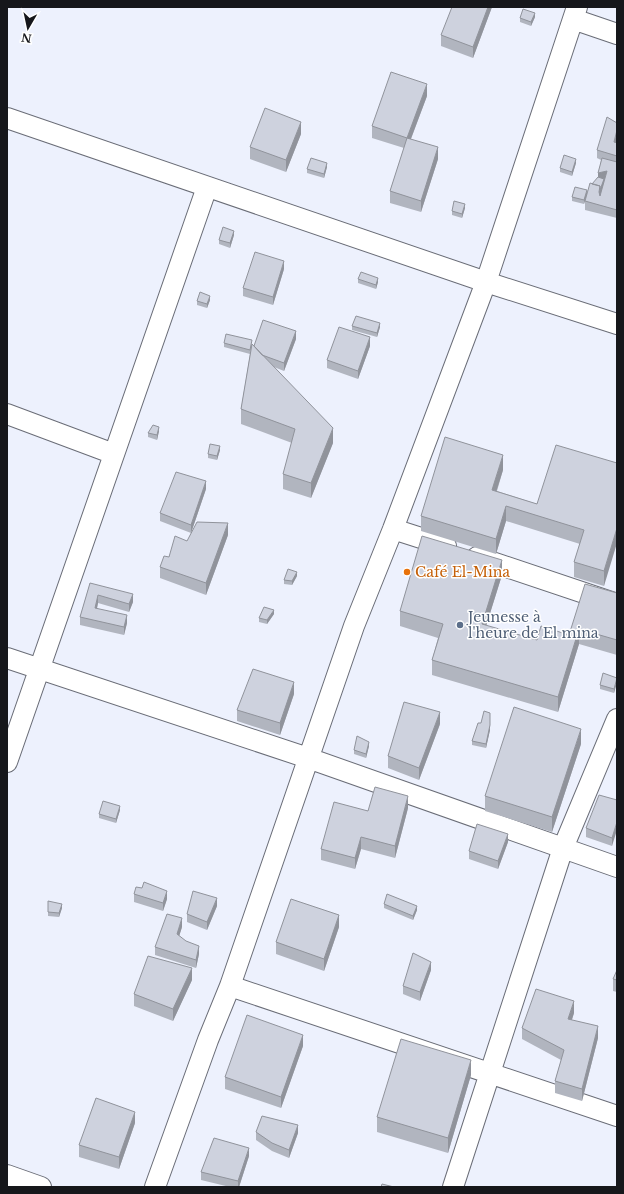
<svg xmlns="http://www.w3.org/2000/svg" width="624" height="1194" viewBox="0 0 624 1194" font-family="'Libre Baskerville',serif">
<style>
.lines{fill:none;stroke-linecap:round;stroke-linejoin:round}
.minor-casing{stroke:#6a6d77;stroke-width:22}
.minor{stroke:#fff;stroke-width:20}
.wall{fill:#b1b5bf}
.shaded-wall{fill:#90939b}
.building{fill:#ced2de;stroke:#90939b}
.food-dot{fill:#e8710a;stroke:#fff;stroke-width:1.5}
.service-dot{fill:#5c6f8a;stroke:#fff;stroke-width:1.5}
.labels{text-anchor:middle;stroke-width:3;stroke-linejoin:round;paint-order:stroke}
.food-label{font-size:14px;fill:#c56008;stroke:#fff;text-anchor:start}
.service-label{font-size:14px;fill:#4e5e75;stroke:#fff;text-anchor:start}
</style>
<rect width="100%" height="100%" fill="#edf1fd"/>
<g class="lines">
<defs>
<path id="minor" d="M573,19L617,34
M7,118L486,282L617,324
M7,414L114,454
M393,529L446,546
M477,557L617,604
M7,658L308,758L617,867
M7,762L207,187
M230,986L617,1116
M7,1175L41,1187
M155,1187L208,1040L230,986L354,626L393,529L486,282L577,7
M453,1187L563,848L617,719"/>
</defs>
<use href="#minor" class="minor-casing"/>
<use href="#minor" class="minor"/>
</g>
<path class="wall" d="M492,7L473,58L441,46V35Z
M535,17L531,26L520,22V18Z
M427,96L411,139L438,159L421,212L390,203V191L404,148L372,138V126Z
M301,134L286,172L250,159V147Z
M616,142L617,143V218L585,210V201L598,177L601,160L597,158V150Z
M576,163L572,176L560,172V168Z
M327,167L324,178L307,173V169Z
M587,194L584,204L572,201V197Z
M465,208L462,218L452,215V211Z
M234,235L230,248L219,244V240Z
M284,269L273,305L243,296V288Z
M358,279L378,282L376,289L358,283Z
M210,300L207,308L197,305V301Z
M352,326L380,327L377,337L352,330Z
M296,339L284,371L274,367L333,443L311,498L283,489V474L292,443L241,424V409L251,348L250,354L224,347V343L252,345L254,346Z
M370,346L358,379L327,368V360Z
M159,431L157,440L148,437V433Z
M220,450L217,460L208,458V454Z
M617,463L604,586L574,577V562L580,544L506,521L496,554L421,531V516L503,470L497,491L537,504Z
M206,489L191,533L160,521V513Z
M228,535L206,595L160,578V567L169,557Z
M502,575L486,626L537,640L569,635L617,593V655L579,644L558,712L432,675V660L438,638L400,626V611Z
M297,576L292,585L284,584V580Z
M90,583L133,602L129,612L98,603L97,609L127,623L124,635L80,625V617Z
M274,614L267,624L259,622V618Z
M617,678L614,693L600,689V685Z
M294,694L280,735L237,721V710Z
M481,723L490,730L486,748L472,745V741Z
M440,724L419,780L388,768V756Z
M581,744L552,832L485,811V796Z
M369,746L366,758L354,754V750Z
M617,800L612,846L586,837V828Z
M408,808L395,858L361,849L355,869L321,860V849L368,811Z
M120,810L116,823L99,818V814Z
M508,842L498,869L469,859V851Z
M134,894L167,899L163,911L134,902Z
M384,904L417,910L413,920L384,908Z
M217,906L207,930L187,922V914Z
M62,908L59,917L48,916V912Z
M182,927L179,936L199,954L196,968L155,955V947Z
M339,927L324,971L276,954V942Z
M431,970L420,1001L403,994V986Z
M617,970V992L613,991V979Z
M192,980L173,1021L134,1006V994Z
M574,1013L572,1020L598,1038L582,1101L555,1093V1081L561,1060L522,1039V1028Z
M303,1046L281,1108L225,1089V1077Z
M471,1075L448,1153L377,1132V1117Z
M135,1123L119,1169L79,1157V1145Z
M256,1132L298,1133L289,1158L272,1151L256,1140Z
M249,1156L239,1187H230L201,1180V1172Z"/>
<path class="shaded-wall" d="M488,7H492L473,58V47Z
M535,13V17L531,26V22Z
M427,84V96L407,149V138Z
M301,122V134L286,172V160Z
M617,130V138L614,150V142Z
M438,147V159L421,212V201Z
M576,159V163L572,176V172Z
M327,163V167L324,178V174Z
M607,171L599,200V192L600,186L604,179L598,181V173Z
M587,190V194L584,204V200Z
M465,204V208L462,218V214Z
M234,231V235L230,248V243Z
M284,261V269L273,305V297Z
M378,278V282L376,289V285Z
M210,296V300L207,308V304Z
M380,323V327L377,337V333Z
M296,331V339L284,371V363Z
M370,337V346L358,379V371Z
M159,427V431L157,440V435Z
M333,428V443L311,498V483Z
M220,446V450L217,460V456Z
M503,455V470L492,505V490Z
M206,481V489L191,533V525Z
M506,506V521L496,554V539Z
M228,523V535L206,595V583Z
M617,528V543L604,586V571Z
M502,560V575L482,639V624Z
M297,572V576L292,585V581Z
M133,594V602L129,612V604Z
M98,595V603L95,616V608Z
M274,610V614L267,624V620Z
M127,615V623L124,635V627Z
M579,629V644L558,712V697Z
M617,679V683L614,693V689Z
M294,682V694L280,735V723Z
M440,712V724L419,780V768Z
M490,725V730L486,748V744Z
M581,729V744L552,832V817Z
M369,742V746L366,758V754Z
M408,796V808L395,858V846Z
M120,806V810L116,823V819Z
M617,822V830L612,846V838Z
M508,834V842L498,869V861Z
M361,837V849L355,869V858Z
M167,891V899L163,911V903Z
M217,898V906L207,930V922Z
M62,904V908L59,917V913Z
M417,906V910L413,920V916Z
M339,915V927L324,971V959Z
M182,918V927L177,943V934Z
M199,946V954L196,968V960Z
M431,962V970L420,1001V992Z
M192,968V980L173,1021V1009Z
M574,1001V1013L568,1031V1019Z
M598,1026V1038L582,1101V1089Z
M303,1035V1046L281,1108V1097Z
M471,1060V1075L448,1153V1138Z
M135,1112V1123L119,1169V1157Z
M298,1125V1133L289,1158V1150Z
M249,1148V1156L239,1187H238V1181Z"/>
<path class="building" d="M452,7H488L473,47L441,35Z
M523,9L535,13L531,22L520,18Z
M391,72L427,84L407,138L372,126Z
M265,108L301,122L286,160L250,147Z
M607,117L617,123V130L614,142L617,143V156L597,150Z
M407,138L438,147L421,201L390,191Z
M564,155L576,159L572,172L560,168Z
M311,158L327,163L324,174L307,169Z
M602,158L617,162V210L585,201L590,183L600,186L599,192L600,196L607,171L598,173Z
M598,177L604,179L600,190V186L592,184Z
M575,187L587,190L584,200L572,197Z
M454,201L465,204L462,214L452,211Z
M223,227L234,231L230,243L219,240Z
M255,252L284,261L273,297L243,288Z
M361,272L378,278L376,285L358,279Z
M200,292L210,296L207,304L197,301Z
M356,316L380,323L377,333L352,326Z
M263,320L296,331L284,363L262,355L254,346Z
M339,327L370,337L358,371L327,360Z
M226,334L252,340L250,350L224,343Z
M252,344L333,428L311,483L283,474L295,429L241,409Z
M153,425L159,427L157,435L148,433Z
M445,437L503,455L492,490L537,504L556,445L617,463V528L604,571L574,562L584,530L506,506L496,539L421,516Z
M210,444L220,446L217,456L208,454Z
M176,472L206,481L191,525L160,513Z
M197,522L228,523L206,583L160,567L164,556L169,557L175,536L187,541Z
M422,536L502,560L482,624L537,640L541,626L569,635L585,584L617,593V640L579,629L558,697L432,660L443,624L400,611Z
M288,569L297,572L292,581L284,580Z
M90,583L133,594L129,604L98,595L95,608L127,615L124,627L80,617Z
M264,607L274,610L267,620L259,618Z
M253,669L294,682L280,723L237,710Z
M603,673L617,678L614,689L600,685Z
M404,702L440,712L419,768L388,756Z
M514,707L581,729L552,817L485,796Z
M484,711L490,713V725L486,744L472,741L478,723H481Z
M357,736L369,742L366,754L354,750Z
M375,787L408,796L395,846L361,837L355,858L321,849L334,802L368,811Z
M599,795L617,800V822L612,838L586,828Z
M103,801L120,806L116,819L99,814Z
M477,824L508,834L498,861L469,851Z
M144,882L167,891L163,903L134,894L136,887L142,888Z
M193,891L217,898L207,922L187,914Z
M387,894L417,906L413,916L384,904Z
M291,899L339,915L324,959L276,942Z
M48,901L62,904L59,913L48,912Z
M167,914L182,918L177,934L186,941L199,946L196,960L155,947Z
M413,953L431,962L420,992L403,986Z
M148,956L192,968L173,1009L134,994Z
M617,970V980L613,979Z
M536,989L574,1001L568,1019L598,1026L582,1089L555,1081L564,1050L522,1028Z
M247,1015L303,1035L281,1097L225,1077Z
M401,1039L471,1060L448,1138L377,1117Z
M96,1098L135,1112L119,1157L79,1145Z
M262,1116L298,1125L289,1150L272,1143L256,1132Z
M214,1138L249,1148L238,1181L201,1172Z
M382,1184L394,1187H381Z"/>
<circle class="food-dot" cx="407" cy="572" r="4"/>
<circle class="service-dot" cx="460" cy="625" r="4"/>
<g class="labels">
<g class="food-label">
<text x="415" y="577">Café El-Mina</text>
</g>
<g class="service-label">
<text x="468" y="622">Jeunesse à<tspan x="468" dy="16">l'heure de El mina</tspan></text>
</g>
</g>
<rect width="624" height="1194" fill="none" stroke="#16171b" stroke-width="16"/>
<g transform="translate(28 28) rotate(189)" stroke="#ffffff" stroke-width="3" paint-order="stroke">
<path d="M0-3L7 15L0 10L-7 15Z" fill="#16171b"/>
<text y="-6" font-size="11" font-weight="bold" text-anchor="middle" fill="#16171b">N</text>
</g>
</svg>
